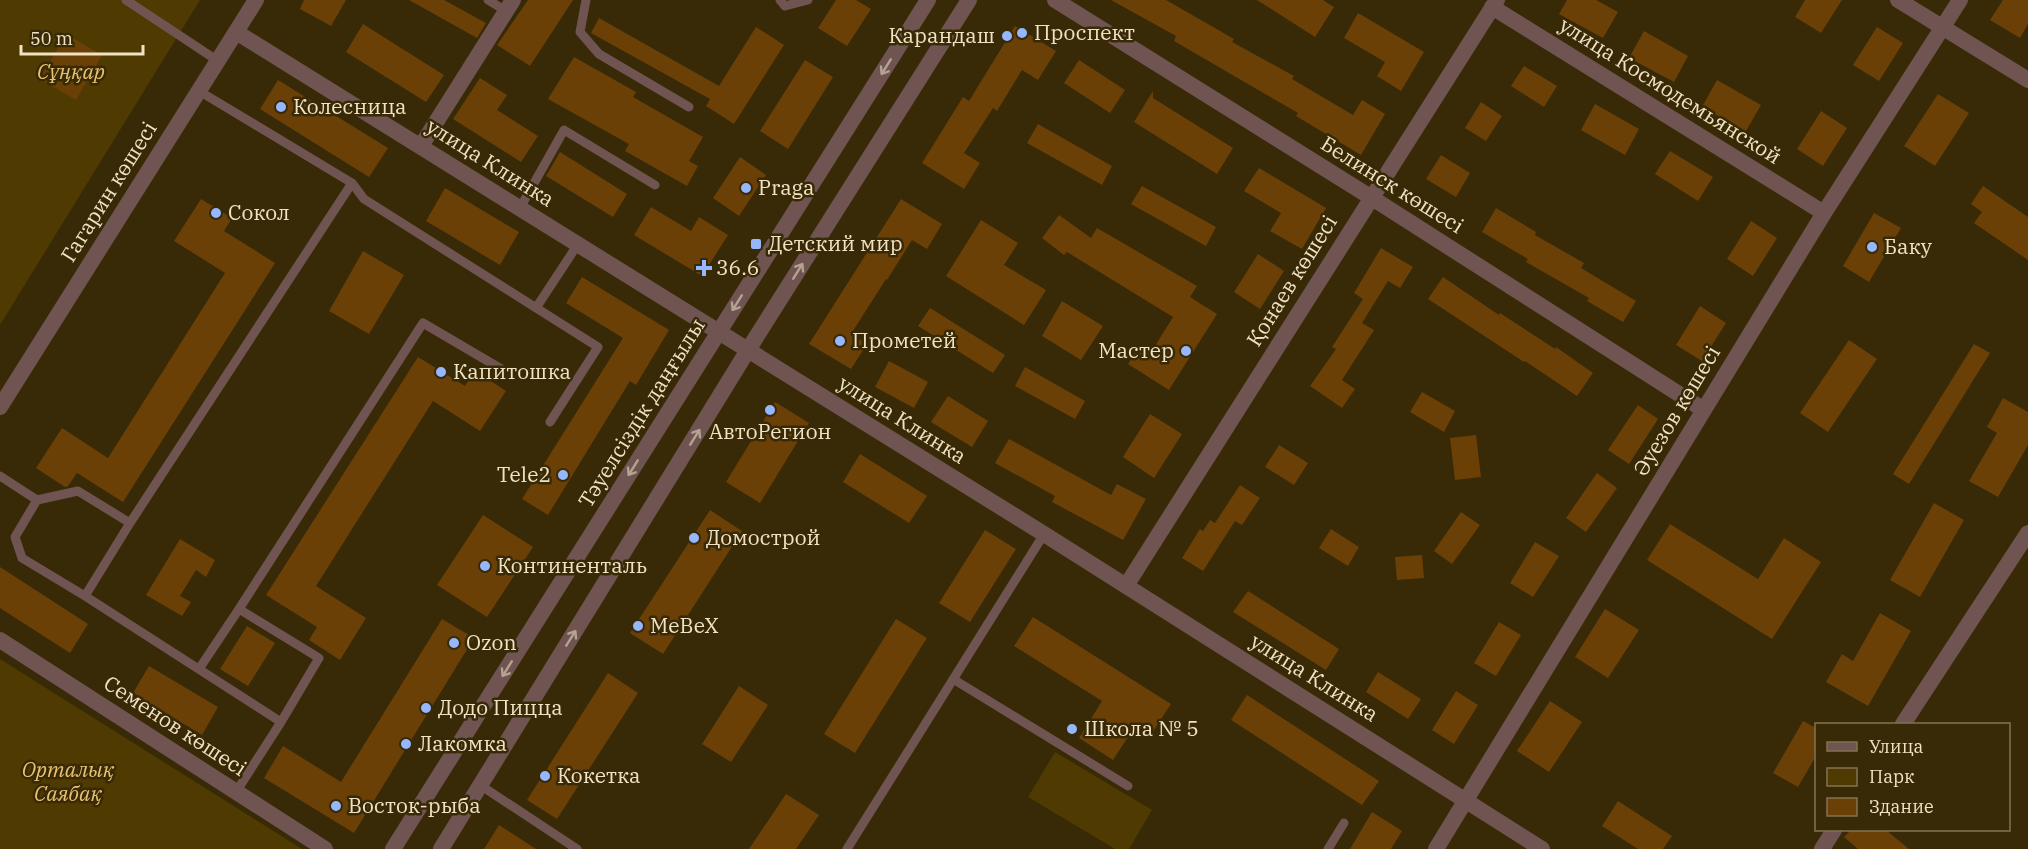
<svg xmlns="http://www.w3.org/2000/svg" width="2028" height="849" viewBox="0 0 2028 849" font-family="'IBM Plex Serif',serif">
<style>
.green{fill:#4f3a02}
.building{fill:#6b4007}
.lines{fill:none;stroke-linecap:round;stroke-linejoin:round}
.service{stroke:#6f5451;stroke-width:9}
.minor{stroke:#6f5451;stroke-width:16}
.tertiary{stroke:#6f5451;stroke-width:16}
.oneway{stroke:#b6a290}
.poi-dot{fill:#96b6fd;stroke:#382907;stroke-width:2}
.labels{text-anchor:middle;stroke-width:5;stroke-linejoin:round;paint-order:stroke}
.poi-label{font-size:21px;fill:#f1e2c3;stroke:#382907;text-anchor:start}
.park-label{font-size:21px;font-style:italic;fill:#e8c26e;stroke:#382907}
.street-label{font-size:21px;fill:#f1e2c3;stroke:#382907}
</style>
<rect width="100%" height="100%" fill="#382907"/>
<path class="green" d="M0,0H200L0,325Z
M0,659L302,849H0Z
M1055,752L1152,810L1129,849H1115L1028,797Z"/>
<path class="building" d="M304,0H346L331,26L300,9Z
M409,0H444L486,23L477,38Z
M528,0H573L530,66L497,45Z
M836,0H856L871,9L847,46L818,28Z
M1111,0H1166L1234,39L1232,42L1294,76L1292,79L1353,115L1362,100L1385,114L1361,155L1296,116L1298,113L1174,41L1176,36Z
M1257,0H1323L1334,7L1315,37Z
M1567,0H1596L1618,12L1603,38L1559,14Z
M1805,0H1842L1821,33L1795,17Z
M2003,0H2028V24L2020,38L1990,20Z
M1358,13L1424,52L1401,91L1377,76L1385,62L1344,38Z
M599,18L719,86L756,27L784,45L734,124L706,106L710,99L591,33Z
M363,24L444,75L426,102L346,52Z
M1015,26L1056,51L1038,80L1022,70L997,111L993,108L964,153L980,163L964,189L922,163L963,97L969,101Z
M1877,27L1903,43L1879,81L1853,65Z
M1644,31L1688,56L1674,82L1629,58Z
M66,34L102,55L76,100L40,79Z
M574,57L636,92L633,97L703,137L689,161L698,166L687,186L625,151L629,144L548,99Z
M805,60L833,77L788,149L760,131Z
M1079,60L1125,90L1110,113L1064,83Z
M1524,66L1557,86L1544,107L1511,86Z
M480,78L507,95L497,110L538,136L521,162L453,119Z
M278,80L388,148L369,177L260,109Z
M1717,80L1761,105L1746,131L1702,107Z
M1153,91V98L1233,148L1217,174L1134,122Z
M1938,94L1969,113L1935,166L1904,146Z
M1481,102L1502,116L1486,141L1465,128Z
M1595,104L1639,129L1625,155L1581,130Z
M1821,111L1847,128L1823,166L1797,149Z
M1038,124L1112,166L1102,185L1027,143Z
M1670,151L1713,177L1698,201L1655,174Z
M560,152L627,194L613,217L546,176Z
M1441,155L1470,173L1456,197L1426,179Z
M740,157L766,175L739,216L713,198Z
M1259,168L1326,208L1302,249L1270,231L1281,213L1244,191Z
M1142,186L1216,227L1206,246L1131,204Z
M1983,186L2028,217V260L1974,223L1982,212L1971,204Z
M445,188L519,232L500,265L426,221Z
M201,199L232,218L224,231L275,263L123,502L77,473L68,486L65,487L36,468L62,428L108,458L225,273L174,241Z
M901,199L942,224L927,249L912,240L887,280L886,279L851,334L867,344L851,369L809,344Z
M651,207L691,231L699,217L728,235L702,276L634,235Z
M1496,208L1536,232L1535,235L1584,263L1581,268L1636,301L1623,322L1587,301L1589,298L1526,262L1528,259L1482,232Z
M1874,213L1901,228L1869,282L1843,266Z
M1059,215L1091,238L1097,228L1197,286L1190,297L1217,314L1169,390L1128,364L1139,346L1150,354L1173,317L1067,252L1064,255L1042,238Z
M981,220L1018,243L1004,265L1046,290L1024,325L946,276Z
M1751,221L1777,238L1753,276L1727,259Z
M1381,248L1413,267L1400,288L1388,281L1362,323L1374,330L1342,380L1355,389L1342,408L1310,386L1336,349L1332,347L1363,299L1354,293Z
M363,251L404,275L369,334L329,311Z
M1258,254L1284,271L1260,309L1234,292Z
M582,277L669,330L636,385L630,381L548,515L522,499L623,338L566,303Z
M1443,277L1499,315L1500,313L1555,349L1556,347L1593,373L1577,396L1525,361L1524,362L1428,299Z
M1062,301L1103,326L1081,360L1042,336Z
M1700,306L1726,323L1702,361L1676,345Z
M930,308L1005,355L993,373L918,326Z
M1849,340L1877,359L1828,432L1800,413Z
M1974,344L1990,353L1909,484L1893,474Z
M418,357L465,386L475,371L506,391L480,431L433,401L316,586L366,618L340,660L309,640L317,627L266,595Z
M889,361L928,382L914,408L875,387Z
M1025,367L1085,401L1075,419L1015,386Z
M1422,392L1455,411L1444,432L1410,412Z
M948,396L988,421L972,447L931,422Z
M2003,398L2028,412V445L1998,497L1969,481L1997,433L1987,427Z
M775,402L809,423L760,503L726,482Z
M1638,405L1658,419L1629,464L1608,450Z
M1150,414L1182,434L1154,478L1123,457Z
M1476,435L1481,477L1455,480L1450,438Z
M1009,439L1111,495L1117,484L1146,499L1123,540L1052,502L1055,496L995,463Z
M1279,445L1308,463L1294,485L1265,467Z
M860,454L927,496L909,523L843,482Z
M1597,473L1617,488L1586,532L1566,518Z
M1240,485L1260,498L1242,525L1235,521L1203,571L1182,558L1200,529L1203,531L1210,520L1215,523Z
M1934,503L1964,520L1920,597L1890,580Z
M710,510L742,531L663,654L630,633Z
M1461,512L1480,525L1452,564L1434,551Z
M483,515L533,547L487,617L437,585Z
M1670,524L1758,579L1784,538L1821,562L1772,639L1647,560Z
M1331,529L1359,547L1348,566L1319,548Z
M985,530L1016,549L970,622L939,603Z
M180,539L215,560L206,577L196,570L180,596L191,602L182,616L146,595Z
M1535,542L1559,556L1533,597L1510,583Z
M1422,555L1424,578L1397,580L1395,557Z
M0,567L88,624L70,653L0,608Z
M1248,591L1339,649L1326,670L1233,612Z
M1605,609L1639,630L1608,678L1575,657Z
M1880,613L1911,631L1868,706L1826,682L1842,654L1853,661Z
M1033,617L1171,704L1152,733L1137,723L1113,760L1079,738L1102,701L1014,646Z
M442,619L474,638L354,833L264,778L283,746L341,782Z
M896,619L927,638L855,753L824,734Z
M1499,622L1521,635L1496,676L1474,663Z
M247,626L275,643L248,686L220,669Z
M149,666L218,707L202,735L133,693Z
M1378,672L1421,699L1408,719L1366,692Z
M608,673L638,693L557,819L527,800Z
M739,686L768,705L731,762L702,744Z
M1456,691L1478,705L1454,744L1432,730Z
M1247,695L1379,781L1362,805L1231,720Z
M1550,701L1582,722L1549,772L1517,751Z
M1803,721L1816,728V756L1798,787L1773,773Z
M786,794L819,815L796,849H749Z
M1618,801L1672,836L1663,849H1638L1602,826Z
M1372,812L1402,831L1391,849H1350Z
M499,825L536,849H484Z
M1851,830H1886L1909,849H1858L1844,837Z"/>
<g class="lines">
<path class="service" d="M126,0L218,61
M488,0L506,11
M586,0L580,32L599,54L689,107
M780,0L785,6L808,0
M352,183L364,199L598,347L550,422
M520,208L564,130L655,185
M536,308L578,244
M0,476L37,500L78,491L130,523L352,183L199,91
M37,500L15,537L22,558L85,596
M130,523L85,596L281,722L319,658L239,609L423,323L503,370
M199,669L239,609
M953,679L1128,786
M480,785L577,849
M236,792L281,722
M847,849L1044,534
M1328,849L1344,823"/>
<path class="minor" d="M1055,0L1372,198L1704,410
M1898,0L2028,80
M1492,7L1824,213
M236,32L1044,534L1542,849
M421,146L513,0
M1126,586L1497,0
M0,640L325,849
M1903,724L2028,533
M1436,849L1824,213L1960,0
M1822,849L1834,830"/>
<path class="tertiary" d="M0,407L256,0
M393,849L928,0
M441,849L748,350L969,0"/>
</g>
<defs><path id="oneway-shaft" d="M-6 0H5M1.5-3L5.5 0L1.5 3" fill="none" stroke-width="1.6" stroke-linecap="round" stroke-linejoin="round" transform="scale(1.5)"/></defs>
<g class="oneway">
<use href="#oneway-shaft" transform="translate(886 67) rotate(122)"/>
<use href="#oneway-shaft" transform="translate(798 271) rotate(-58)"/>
<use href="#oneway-shaft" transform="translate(737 303) rotate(122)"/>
<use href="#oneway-shaft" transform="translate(695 437) rotate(-58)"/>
<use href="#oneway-shaft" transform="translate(633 468) rotate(122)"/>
<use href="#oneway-shaft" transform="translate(571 638) rotate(-58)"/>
<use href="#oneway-shaft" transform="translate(507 669) rotate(122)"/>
</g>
<g class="poi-dot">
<circle cx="1022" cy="33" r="6"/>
<circle cx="1007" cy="36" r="6"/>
<circle cx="281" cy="107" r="6"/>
<circle cx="746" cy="188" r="6"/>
<circle cx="216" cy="213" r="6"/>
<rect x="750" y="238" width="12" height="12" rx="3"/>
<circle cx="1872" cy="247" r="6"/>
<path d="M701 259h6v6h6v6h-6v6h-6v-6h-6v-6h6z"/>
<circle cx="840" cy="341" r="6"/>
<circle cx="1186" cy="351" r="6"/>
<circle cx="441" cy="372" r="6"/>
<circle cx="770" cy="410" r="6"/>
<circle cx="563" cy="475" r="6"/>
<circle cx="694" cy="538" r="6"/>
<circle cx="485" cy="566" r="6"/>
<circle cx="638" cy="626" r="6"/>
<circle cx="454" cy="643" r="6"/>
<circle cx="426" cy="708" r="6"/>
<circle cx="1072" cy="729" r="6"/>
<circle cx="406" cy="744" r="6"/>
<circle cx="545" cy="776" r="6"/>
<circle cx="336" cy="806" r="6"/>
</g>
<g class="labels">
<g class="poi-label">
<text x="1034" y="40">Проспект</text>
<text x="995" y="43" text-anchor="end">Карандаш</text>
<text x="293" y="114">Колесница</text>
<text x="758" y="195">Praga</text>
<text x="228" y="220">Сокол</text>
<text x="768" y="251">Детский мир</text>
<text x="1884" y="254">Баку</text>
<text x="716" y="275">36.6</text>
<text x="852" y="348">Прометей</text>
<text x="1174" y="358" text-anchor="end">Мастер</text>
<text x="453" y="379">Капитошка</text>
<text x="770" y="439" text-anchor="middle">АвтоРегион</text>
<text x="551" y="482" text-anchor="end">Tele2</text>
<text x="706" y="545">Домострой</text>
<text x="497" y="573">Континенталь</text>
<text x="650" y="633">MeBeX</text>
<text x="466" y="650">Ozon</text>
<text x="438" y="715">Додо Пицца</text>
<text x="1084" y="736">Школа № 5</text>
<text x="418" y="751">Лакомка</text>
<text x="557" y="783">Кокетка</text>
<text x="348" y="813">Восток-рыба</text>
</g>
<g class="park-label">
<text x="71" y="79">Сұңқар</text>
<text x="68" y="777">Орталық<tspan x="68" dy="24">Саябақ</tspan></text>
</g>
<g class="street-label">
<text transform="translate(1670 91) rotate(32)" y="7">улица Космодемьянской</text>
<text transform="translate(490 163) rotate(32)" y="7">улица Клинка</text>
<text transform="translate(1392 185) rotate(32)" y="7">Белинск көшесі</text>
<text transform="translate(109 192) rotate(-58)" y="7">Гагарин көшесі</text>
<text transform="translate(1292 281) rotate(-58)" y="7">Қонаев көшесі</text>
<text transform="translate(1677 411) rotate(-59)" y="7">Әуезов көшесі</text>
<text transform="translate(642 413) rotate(-58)" y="7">Тәуелсіздік даңғылы</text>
<text transform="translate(902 420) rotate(32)" y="7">улица Клинка</text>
<text transform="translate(1314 678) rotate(32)" y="7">улица Клинка</text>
<text transform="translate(175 726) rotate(33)" y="7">Семенов көшесі</text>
</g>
</g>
<rect x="1815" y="723" width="195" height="108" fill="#382907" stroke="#827352" stroke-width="1.5"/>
<rect x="1827" y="742" width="30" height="9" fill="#6f5451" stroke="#827352" stroke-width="1.5"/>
<text x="1869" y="753" font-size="18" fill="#f1e2c3">Улица</text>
<rect x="1827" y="768" width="30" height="18" fill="#4f3a02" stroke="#827352" stroke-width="1.5"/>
<text x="1869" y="783" font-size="18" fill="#f1e2c3">Парк</text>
<rect x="1827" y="798" width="30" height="18" fill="#6b4007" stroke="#827352" stroke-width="1.5"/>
<text x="1869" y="813" font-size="18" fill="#f1e2c3">Здание</text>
<path d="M21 45v9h122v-9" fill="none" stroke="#f1e2c3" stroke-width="3"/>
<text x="30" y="45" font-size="18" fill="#f1e2c3" stroke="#382907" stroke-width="4.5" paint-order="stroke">50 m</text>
</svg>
